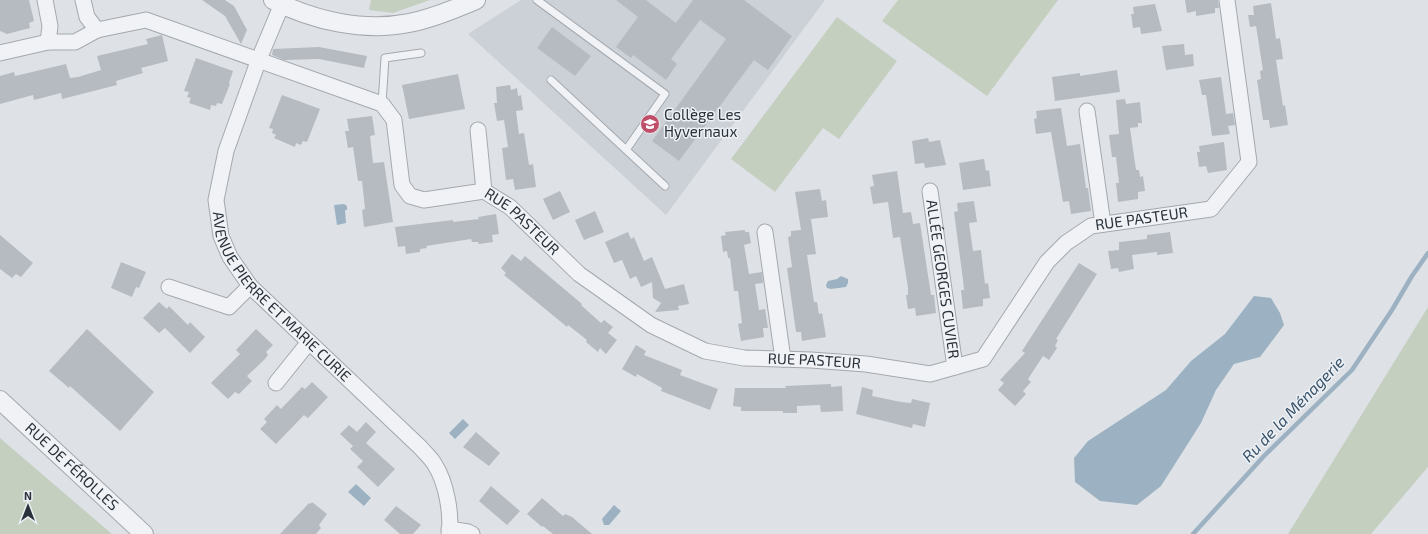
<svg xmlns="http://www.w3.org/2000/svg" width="1428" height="534" viewBox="0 0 1428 534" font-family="'Exo 2',sans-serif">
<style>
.built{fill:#ccd1d7}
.green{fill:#c5cfc0}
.water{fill:#9cb2c2}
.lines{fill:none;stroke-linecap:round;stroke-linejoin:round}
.stream{stroke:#9cb2c2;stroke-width:4.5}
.building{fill:#b6bbc2}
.service-casing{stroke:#a4a9af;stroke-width:9}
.minor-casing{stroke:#a4a9af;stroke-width:17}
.tertiary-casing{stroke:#a4a9af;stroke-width:20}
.service{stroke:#f0f2f5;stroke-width:7}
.minor{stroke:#f0f2f5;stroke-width:15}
.tertiary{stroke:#f0f2f5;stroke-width:18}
.labels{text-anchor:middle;stroke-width:3;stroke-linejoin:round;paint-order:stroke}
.poi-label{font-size:15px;fill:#29313b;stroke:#edf0f4;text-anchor:start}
.street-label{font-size:15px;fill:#29313b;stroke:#edf0f4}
.water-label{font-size:16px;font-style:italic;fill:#37526a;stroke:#edf0f4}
</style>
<rect width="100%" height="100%" fill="#dee2e6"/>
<path class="built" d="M521,0H825L666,215L468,34Z"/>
<path class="green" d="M371,0H430L393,13L369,10Z
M898,0H1058L987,96L882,21Z
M837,17L897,61L839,139L823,128L775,192L731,159Z
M1428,307V467L1371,534H1288Z
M0,438L112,534H0Z"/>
<path class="water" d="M344,204L347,206V210H345L346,223L337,225L334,205Z
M841,276L848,279V283L846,287L831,289L827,288L826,285L828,281L837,279Z
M1254,296L1271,298L1280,313L1284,325L1260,357L1234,364L1216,390L1201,423L1161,486L1137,505L1100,501L1075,482L1074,458L1088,441L1166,390L1191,361L1225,334Z
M463,419L469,425L455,439L449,433Z
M356,484L371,498L364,506L348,492Z
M614,505L621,511L609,525H604L602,519Z"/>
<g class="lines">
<path class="stream" d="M1193,534L1264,456L1352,370L1392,310L1412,276L1428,253"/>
</g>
<path class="building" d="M0,0H29L34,21L29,23L30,28L7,34L0,31Z
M202,0H225L234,6L247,30L241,44L225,16Z
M616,0H646L676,23L693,0H744L792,36L768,70L754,60L679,161L652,141L726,39L700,20L671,59L677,64L666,80L633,55L631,58L616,47L638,17Z
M1185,0H1218L1219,8H1215V13L1196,16V11L1187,13Z
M1271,3L1276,39L1280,38L1283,59L1276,60L1283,106L1285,105L1288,125L1270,128L1269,120H1263L1257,80L1261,79L1260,71L1263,70L1256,26L1250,27L1248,15H1254L1253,6Z
M1155,4L1162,31L1141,34L1140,27L1133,28L1131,14H1134L1133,7Z
M552,27L591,56L575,76L537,48Z
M162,35L168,61L141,68L143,73L116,81L117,85L62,99L61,93L34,100L33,95L0,104V76L14,72L15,76L66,64L70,78L78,77L101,70L97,56L148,44L146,39Z
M1184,44L1185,55L1193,54L1194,66L1166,70L1162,46Z
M319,47L367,56L364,68L319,59L284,60L272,55L273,49Z
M196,58L233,71L229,83L230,84L222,104L217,103L216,106L211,105L210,110L189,103L191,98L187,97L189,92L184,91Z
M1117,70L1120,92L1055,101L1052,77L1080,73V76Z
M458,74L465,109L409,119L402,85Z
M1221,77L1226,114L1233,113L1235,125L1228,126L1230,134L1212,136L1206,95H1202L1199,80Z
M510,85L511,90L517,88L518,96L521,95L523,110L516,111L519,134L524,133L529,165L533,164L536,187L515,190L513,179L506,180L502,148L508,147L504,120L497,121L494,103H497L496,87Z
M282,95L320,109L307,142L303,141L301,145L296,143L295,147L274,138L276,135L272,133L273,129L269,128Z
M1125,99L1126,104L1140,102L1142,123H1138V127L1130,128L1136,170H1139L1140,177L1143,176L1145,191L1138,192V199L1118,202L1116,183H1119L1116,157H1112L1109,135L1119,134L1116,100Z
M1061,108L1067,146L1080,144L1086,188H1088L1091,211L1071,214L1069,201L1063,202L1051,132L1036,134L1034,119L1037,118L1036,111Z
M372,116L375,135L370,136L373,163L384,162L393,222L364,227L362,210L365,209L362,181H358L353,147L348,148L345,131H349L347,119Z
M928,138L929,142L940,140L946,165L925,168L924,163L915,164L912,141Z
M1224,142L1227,170L1208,173L1206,166L1199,167L1197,152H1200L1199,146Z
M984,159L986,171L989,170L991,186L963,190L959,163Z
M897,171L903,213L911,212L913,224L920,223L931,295H934L936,313L916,316L915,308L908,309L906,295H908V288L900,237L893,238L888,202L873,204L870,187L874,186L872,175Z
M820,189L822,201L826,200L828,217L811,219L816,254L807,255L814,302H817L819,314L822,313L826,337L802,341L801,332H796L787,268L792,267L788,237L791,236V231L801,230L795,192Z
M560,191L570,212L553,220L543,199Z
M974,201L977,222L969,223L973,251L981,250L985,284L988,283L990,298L983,299V306L963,309L961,290H964L963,280L954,212L958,211L957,203Z
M595,211L604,232L584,240L575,220Z
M496,214L499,234L492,235L493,242L479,244L478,242H472L471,239L426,246L427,248L420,249V252L406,254L405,246L398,247L395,227L453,220V222L479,219L478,217Z
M745,230V232H749L751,243L744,245L749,274L762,272L763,283L755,284L759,310L765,309L768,328H763L764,337L741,341L738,324L742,323L738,291H734L730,258H728L727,251L723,252L721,236L726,235L725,232Z
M628,232L631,239L634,237L644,261L652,257L665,289L684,284L689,304L678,306L679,310L655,312L661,303L653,298L652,282L641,287L636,276L630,279L622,260L614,263L605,242Z
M1170,232L1173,253L1157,255V252L1132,255L1134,269L1119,272L1118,268L1111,269L1108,251L1119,250V242L1147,239V235Z
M0,235L33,263L21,277L16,274L12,278L0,269Z
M512,254L521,261L525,256L582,304L581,305L601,323L604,320L613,327L608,333L617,340L606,354L600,348L598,352L586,342L587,340L568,325L567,327L504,275L506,273L501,268Z
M121,262L146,272L139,288L136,287L132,297L111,288Z
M1079,263L1097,274L1056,339L1058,340L1055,346L1057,348L1049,360L1043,356L1028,379L1031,382L1023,391L1026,394L1015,406L998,390L1004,383L1000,380L1025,353L1022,351Z
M159,302L167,309L169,306L188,325L190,322L205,337L190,353L165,328L159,333L143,318Z
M87,329L154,392L120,431L70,386L69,388L49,371Z
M256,329L273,345L266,352L268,355L264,360L247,376L252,381L239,394L235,392L228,399L211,383L240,354L236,350Z
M636,345L646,351L644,355L682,370L680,375L718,389L710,410L661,391L662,388L637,374L636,377L622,369Z
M312,382L328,397L308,418L304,415L276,444L260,429L267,422L264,419L277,405L281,409L302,387L305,389Z
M831,384V387L842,386L843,411L821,412L820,405L797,406V413H783V411H741V407L733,406L735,388H786L785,386Z
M862,387L873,390L872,396L901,402L911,403L912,399L930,403L925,427L913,424L912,428L856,414Z
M366,422L376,432L366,443L395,469L378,487L357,467L363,461L350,449L353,446L340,434L349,425L357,432Z
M476,432L500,453L489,466L463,447Z
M491,486L520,511L507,525L479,501Z
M542,498L563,516L565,514L572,517L592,534H553L543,526L542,527L527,514Z
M312,502L327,514L319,525L321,528L316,534H280L309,503L310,504Z
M396,506L421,525L413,534H400L384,520Z"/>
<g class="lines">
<defs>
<path id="service" d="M537,0L665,94L626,150
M551,80L665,186
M382,104L385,58L421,53"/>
<g id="minor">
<path d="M45,0L50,26L48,42"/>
<path d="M83,0L87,17L97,30"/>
<path id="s1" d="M282,4L259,59L226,151L216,200L221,236L230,257L250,286L421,448C425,453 432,459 435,465C446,482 452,514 449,534"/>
<path id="s2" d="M0,53L48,42H75L97,30L146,20L382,104L394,120L402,185L410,196L424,200L484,191L510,207L579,274L651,325L705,351L744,358L811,360L866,364L930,374L983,359L1047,262L1066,243L1091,226L1211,209L1249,162L1227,0"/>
<path d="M1087,111L1103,224"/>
<path d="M478,130L484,191"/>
<path id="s3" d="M930,191L955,367"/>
<path d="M765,232L783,359"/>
<path d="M169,287L229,307L250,286"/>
<path d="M276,383L309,342"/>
<path d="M449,529L468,532L472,534"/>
</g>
<g id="tertiary">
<path d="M273,0C314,21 364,32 409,23C431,19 455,9 476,0"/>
<path id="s4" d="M0,400L144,534"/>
</g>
</defs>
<use href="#service" class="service-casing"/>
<use href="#minor" class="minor-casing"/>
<use href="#tertiary" class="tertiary-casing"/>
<use href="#service" class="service"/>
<use href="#minor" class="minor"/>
<use href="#tertiary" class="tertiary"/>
</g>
<defs>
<symbol id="school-disc" viewBox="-11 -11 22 22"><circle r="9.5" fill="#bf4f68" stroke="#edf0f4"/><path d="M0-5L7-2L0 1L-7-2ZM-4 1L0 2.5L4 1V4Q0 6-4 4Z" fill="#fff"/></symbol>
</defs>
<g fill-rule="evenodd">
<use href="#school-disc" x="639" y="113" width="22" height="22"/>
</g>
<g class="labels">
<g class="poi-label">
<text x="664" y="120">Collège Les<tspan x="664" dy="17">Hyvernaux</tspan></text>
</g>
<g class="street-label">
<text dy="5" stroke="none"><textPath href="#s2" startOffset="1357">RUE PASTEUR</textPath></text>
<text dy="5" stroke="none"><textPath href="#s2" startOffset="625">RUE PASTEUR</textPath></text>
<text dy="5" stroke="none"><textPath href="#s3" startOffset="89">ALLÉE GEORGES CUVIER</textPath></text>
<text dy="5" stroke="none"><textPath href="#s1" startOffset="328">AVENUE PIERRE ET MARIE CURIE</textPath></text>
<text dy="5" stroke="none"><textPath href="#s2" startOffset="961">RUE PASTEUR</textPath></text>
<text dy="5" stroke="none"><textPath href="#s4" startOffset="98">RUE DE FÉROLLES</textPath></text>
</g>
<g class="water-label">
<text transform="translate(1293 409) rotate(-46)" y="6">Ru de la Ménagerie</text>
</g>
</g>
<g transform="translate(28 506)" stroke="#edf0f4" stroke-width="3" paint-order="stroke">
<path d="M0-3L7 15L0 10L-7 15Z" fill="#29313b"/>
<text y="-6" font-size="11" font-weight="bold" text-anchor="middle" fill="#29313b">N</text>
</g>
</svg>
